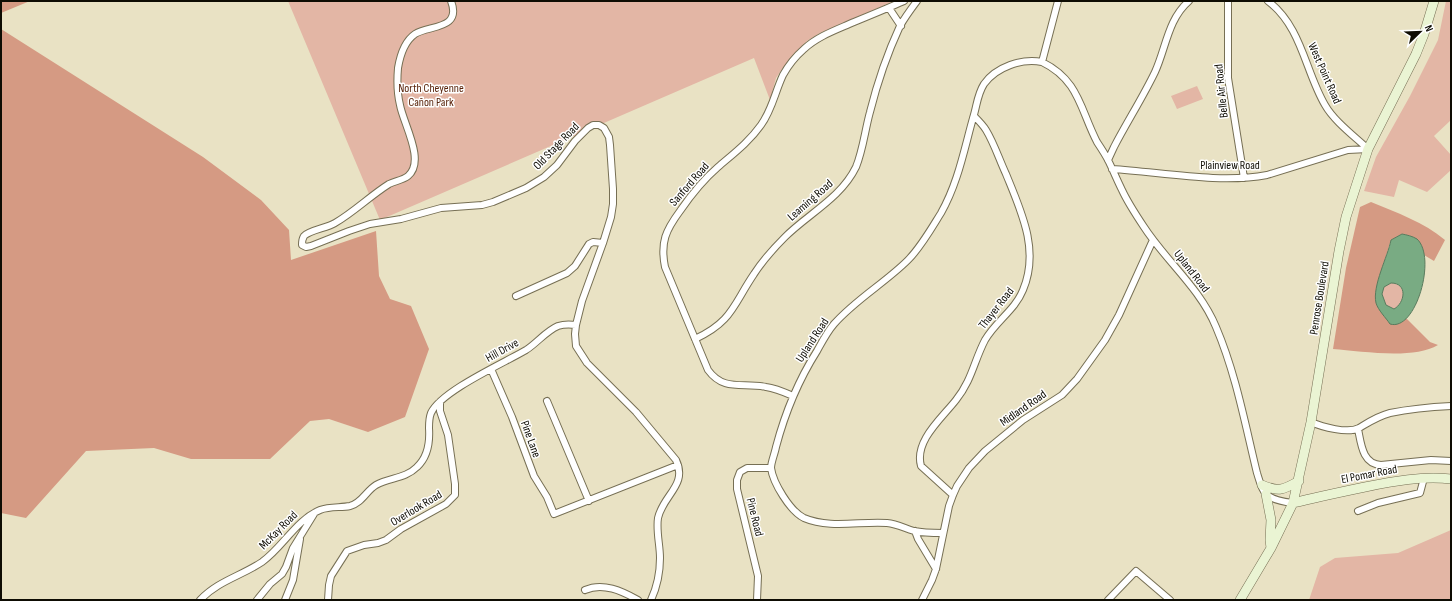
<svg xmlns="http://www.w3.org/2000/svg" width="1452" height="601" viewBox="0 0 1452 601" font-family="'Sofia Sans Condensed',sans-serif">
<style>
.green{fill:#e3b6a5}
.forest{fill:#d59a83}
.water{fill:#79ab83;stroke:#597b5d;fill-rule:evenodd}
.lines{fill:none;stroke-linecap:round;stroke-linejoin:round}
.street-casing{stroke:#766f54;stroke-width:8}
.secondary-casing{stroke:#766f54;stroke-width:10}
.street{stroke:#fff;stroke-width:6}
.secondary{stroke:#eaf4d3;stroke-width:9}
.labels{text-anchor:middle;stroke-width:3;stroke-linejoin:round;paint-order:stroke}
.street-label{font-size:12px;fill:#0e0c03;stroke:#fff}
.park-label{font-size:12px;fill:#582209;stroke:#fff}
</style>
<rect width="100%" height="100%" fill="#e9e2c4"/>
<path class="green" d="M288,1H894L820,33L807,41L800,48L782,69L776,78L770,100L754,58L380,220Z
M1446,1H1451V120L1434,136L1451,155V170L1427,192L1399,180L1394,197L1364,191L1376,157L1410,96L1438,40Z
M1197,86L1203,99L1177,109L1171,96Z
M1391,283C1408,283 1405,303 1394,309L1386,305L1382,294L1384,287Z
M1451,530V600H1309L1320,567L1335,558L1398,553Z"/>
<path class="forest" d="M1,1H30L1,13Z
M1,29L203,157L261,200L289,230L291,260L376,231L379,276L390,299L411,306L429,349L405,417L368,432L329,419L310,421L270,459H191L154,448L86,451L26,518L1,513Z
M1371,202C1397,213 1424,222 1445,240L1434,261L1424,255C1421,242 1416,237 1402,234L1391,240L1382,269L1376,294V303L1403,321L1406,318L1430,342L1438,345C1413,360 1361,351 1333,349L1346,268L1360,207Z"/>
<path class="water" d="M1402,234C1407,235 1412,236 1417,239C1437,257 1416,332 1390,324C1386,318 1378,310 1376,303C1372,286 1388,256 1391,240ZM1391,283C1408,283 1405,303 1394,309L1386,305L1382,294L1384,287Z"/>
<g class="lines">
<defs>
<path id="street" d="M451,1C462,30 429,25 415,34C405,41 400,56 398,68C397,80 397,93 400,105C403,123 426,161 408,176C403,180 395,181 389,184C370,196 354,212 335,223C327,228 310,230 304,236C302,239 302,242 302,245L306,247L311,246L349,231L370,224L401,219L441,208L482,205L493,202L526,188L544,177L557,165L575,141L588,128L593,125H599L604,128L609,137L610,145L613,189V204L611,217L603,243L582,301L576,325L575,334L576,346L587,363L636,412L676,460C688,485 663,495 658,518C656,531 660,545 660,558C660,573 657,587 651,600
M1058,1L1042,62C1079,80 1080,109 1097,142C1101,148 1105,154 1108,160C1113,170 1117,180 1122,190C1128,203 1136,215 1144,227C1166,261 1200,288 1216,327C1236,374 1245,424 1257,473C1259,479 1261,489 1266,494C1272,500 1285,502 1293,503
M1228,1V78L1244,178
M1268,1C1302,27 1305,71 1325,105C1334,121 1354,136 1368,149
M889,8L901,26
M1108,160L1114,147C1127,122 1143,97 1155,72C1166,48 1168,19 1189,1
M1112,169C1161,172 1219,184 1267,175L1335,154L1348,150L1368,149
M516,296L567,273L575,266L589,244L593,242L603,243
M695,339C732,322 733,305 754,274C763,260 774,248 785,237C808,214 841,198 856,167C863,150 865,130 870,112C877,84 888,52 900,26C905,17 911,9 917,1
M491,369L512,417L534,476L547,497L554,514L678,465
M793,396C784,392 775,388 766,387C743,382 724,392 708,370L665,267C660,242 666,230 680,211C691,195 703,180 718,167C733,154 749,142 761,125C772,110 775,92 783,75C788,66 796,56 804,49C818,36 836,30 854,22C871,15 888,8 904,1
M547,401L589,501
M1311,422C1322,427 1348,434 1359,428C1369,422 1378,416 1390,413C1410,409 1431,407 1451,406
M1358,429C1361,443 1362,464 1381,465L1431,460L1451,461
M953,495L921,466C914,441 942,418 956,400C972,380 974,361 985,340C996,321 1015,310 1023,290C1040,250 1021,211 1006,174C999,159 994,143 986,130C983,125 978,120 974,116
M1358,511L1378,503L1420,493L1424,478
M915,531L918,539L936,569
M943,533C934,533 923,533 914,531C904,528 897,524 887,523C860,521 830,529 804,518C790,511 773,483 771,468C771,462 775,453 776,447C785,413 798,381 817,351C822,342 827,332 834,324C856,299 885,283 908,260C921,247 931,229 941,213C958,183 964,150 973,118C977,106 977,95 984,84C996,67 1022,58 1042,62
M585,590C603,582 622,591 638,600
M200,600C218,581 241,576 262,562C283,547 296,520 320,510C330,506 341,508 350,506C362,503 366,491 376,485C390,477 405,479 417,467C428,457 430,443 429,428C429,423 429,418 431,413C441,391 504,363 526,350C537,343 546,331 558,326C564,324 569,324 576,325
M257,600L270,584L282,574L286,567L293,548L314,514
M285,600L293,580L300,539
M328,600L329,585L331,576L347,551L364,545L378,543L386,540L401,529L446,504L455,495V484L448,435L440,411V402
M757,600L758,576L737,489V480L740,472L747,468H771
M922,600L932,580L936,569L949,506L953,495L957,486L969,468L985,451L1023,420L1062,395L1077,379L1105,340L1119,315L1153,240
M1108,600L1136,571L1170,600"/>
<path id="secondary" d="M1262,485C1279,492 1283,490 1299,481
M1266,494L1271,520L1270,540L1271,548
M1293,503C1317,497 1341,492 1365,487C1394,481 1422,476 1451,479
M1240,600L1271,548L1293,503L1311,422L1339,251L1346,217L1368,149L1416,54L1424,34L1434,1"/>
</defs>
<use href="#street" class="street-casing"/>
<use href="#secondary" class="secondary-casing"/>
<use href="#street" class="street"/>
<use href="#secondary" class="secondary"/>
</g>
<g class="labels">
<g class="street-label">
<text transform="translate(1325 73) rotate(66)" y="4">West Point Road</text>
<text transform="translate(1221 91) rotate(-96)" y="4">Belle Air Road</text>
<text transform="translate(556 146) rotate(-46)" y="4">Old Stage Road</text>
<text x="1230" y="169">Plainview Road</text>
<text transform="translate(689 184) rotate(-49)" y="4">Sanford Road</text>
<text transform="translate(810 200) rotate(-41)" y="4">Leaming Road</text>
<text transform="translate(1192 271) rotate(52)" y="4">Upland Road</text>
<text transform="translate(1319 298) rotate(-81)" y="4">Penrose Boulevard</text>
<text transform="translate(996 308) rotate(-52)" y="4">Thayer Road</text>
<text transform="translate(812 340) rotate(-57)" y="4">Upland Road</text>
<text transform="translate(502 350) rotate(-29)" y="4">Hill Drive</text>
<text transform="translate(1023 408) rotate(-35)" y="4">Midland Road</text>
<text transform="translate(531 439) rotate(70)" y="4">Pine Lane</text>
<text transform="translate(1369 474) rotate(-11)" y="4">El Pomar Road</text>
<text transform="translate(416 508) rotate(-31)" y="4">Overlook Road</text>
<text transform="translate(755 517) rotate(76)" y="4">Pine Road</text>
<text transform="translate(278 530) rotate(-45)" y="4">McKay Road</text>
</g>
<g class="park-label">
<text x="431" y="92">North Cheyenne<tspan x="431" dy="14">Cañon Park</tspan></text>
</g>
</g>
<rect width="1452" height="601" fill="none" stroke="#0e0c03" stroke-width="4"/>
<g transform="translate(1420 32) rotate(67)" stroke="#ffffff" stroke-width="3" paint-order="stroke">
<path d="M0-3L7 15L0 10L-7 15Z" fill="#0e0c03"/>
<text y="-6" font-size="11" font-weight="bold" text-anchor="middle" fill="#0e0c03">N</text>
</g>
</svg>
